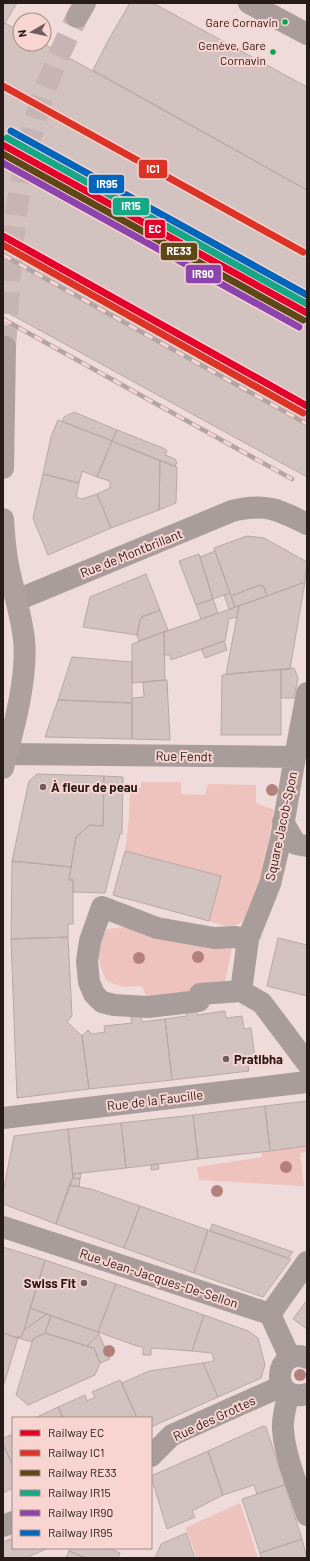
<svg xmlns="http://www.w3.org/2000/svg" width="310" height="1561" viewBox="0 0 310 1561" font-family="Barlow,sans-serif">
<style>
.green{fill:#eec3bd}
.building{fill:#d2c3c1;stroke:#b7a8a7}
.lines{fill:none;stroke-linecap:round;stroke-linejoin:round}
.major-tunnel{stroke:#c7b5b3;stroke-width:22;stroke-dasharray:22 11;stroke-linecap:butt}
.minor{stroke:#a99d9b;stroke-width:22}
.major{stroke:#aea09e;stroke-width:22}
.rail-casing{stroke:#b2a5a3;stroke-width:4.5}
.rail{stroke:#f8d5d1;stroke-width:3;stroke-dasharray:9;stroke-linecap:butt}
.rail-1-casing{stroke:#f8d5d1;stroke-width:10}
.rail-2-casing{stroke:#f8d5d1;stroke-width:10}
.rail-3-casing{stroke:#f8d5d1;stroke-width:10}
.rail-4-casing{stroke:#f8d5d1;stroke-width:10}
.rail-5-casing{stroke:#f8d5d1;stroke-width:10}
.rail-6-casing{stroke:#f8d5d1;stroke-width:10}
.rail-1{stroke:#e4002b;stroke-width:7}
.rail-2{stroke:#dd3327;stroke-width:7}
.rail-3{stroke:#5f4817;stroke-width:7}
.rail-4{stroke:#16a787;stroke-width:7}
.rail-5{stroke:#8e44ad;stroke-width:7}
.rail-6{stroke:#0065bd;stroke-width:7}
.tree{fill:#b4807c}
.bus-dot{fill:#00a651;stroke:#f8d5d1;stroke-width:1.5}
.poi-dot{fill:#6d5f5d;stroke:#f8d5d1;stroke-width:1.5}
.labels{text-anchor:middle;stroke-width:4;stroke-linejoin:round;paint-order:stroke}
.bus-label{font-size:12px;fill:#271b19;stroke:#f8d5d1;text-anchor:end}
.street-label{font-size:13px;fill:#271b19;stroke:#f8d5d1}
.poi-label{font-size:13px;font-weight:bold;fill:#271b19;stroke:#f8d5d1;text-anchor:start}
.line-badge{stroke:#f8d5d1;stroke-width:1.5}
.badge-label{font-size:11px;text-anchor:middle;font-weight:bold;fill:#fff}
</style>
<rect width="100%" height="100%" fill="#efdcda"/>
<path class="green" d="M141,782H181V794L205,795L208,784L256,785V803L274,810L262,880L246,917L239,924L228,927L209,921L220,876L125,851L129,817L130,788H141Z
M154,924L233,943L224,987L146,996L142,986L123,987L107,981C97,961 95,949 107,929Z
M307,1146V1152L300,1153L304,1186L199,1180L197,1167L262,1157V1151Z
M240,1503L258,1558H197L185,1528Z"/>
<path class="building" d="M3,3H17L5,23L3,22Z
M130,3H153L307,87V190L93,70L110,37Z
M5,23L20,31V44H44L307,190V477L3,310V26Z
M74,412L117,430L112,441L62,421L64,417Z
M58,420L112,441L97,477L82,471L79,483L43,474L51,437Z
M117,430L163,448L167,451L165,455L175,459L177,463L175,466L112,441Z
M112,441L160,461L159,510L111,528L97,494L110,488V481L97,477Z
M160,461L177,467L176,503L159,510Z
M43,474L79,483L76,497L82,499L97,494L111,528L48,555L33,518Z
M247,536L264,538L307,562L305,582L267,596L264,587L260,585L231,596L214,548Z
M215,551L230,593L213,599L200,557Z
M199,554L213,599L196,605L179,561Z
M146,574L160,610L145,616H143L140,620L137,635L83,627L90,597Z
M305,582L290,669L226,674L239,606Z
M260,585L264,587L267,596L235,607L231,596Z
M230,593L235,607L229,609L224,595Z
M213,599L218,613L201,619L196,605Z
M239,606L237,617L229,619L225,641L171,660L170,655H164V632Z
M160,610L168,630L139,641L137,635L140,620L143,616H145Z
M164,632L165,680L132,683V644Z
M224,641L227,650L205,658L201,649Z
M72,657L132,662V703L58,700Z
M294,668L298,678L294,698H281V669Z
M281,669V735H221L222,675Z
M165,680H167L170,740L132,739V698L144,697L143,682Z
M58,700L132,703V739L45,737Z
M37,774L104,776L103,826L90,825L76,837L71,867L12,861L29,781Z
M104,776L123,777L122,834H120L105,893L73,892V880H69L76,837L90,825L103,826Z
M125,851L221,876L209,921L113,895Z
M12,861L71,867L69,880H73V924H68V937L11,939Z
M68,937L72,1016L67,1022L82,1036L89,1089L17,1098L11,939Z
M278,938L307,945V996L267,986Z
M196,1010L197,1015L225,1011L226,1018L242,1016L244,1029L251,1028L255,1057L247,1058L249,1071L172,1080L165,1019L187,1016L186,1011Z
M141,1016L142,1022L165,1019L172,1080L89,1089L82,1036L88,1030L92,1034L105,1032L104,1026L132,1023L131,1017Z
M307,1101V1146L270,1151L265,1106Z
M265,1106L270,1151L198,1159L193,1115Z
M193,1115L198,1159L126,1168L121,1123Z
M121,1123L126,1168L73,1174L68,1129Z
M68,1129L73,1178L56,1224L3,1204V1193L14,1136Z
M158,1164L159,1169L151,1170V1165Z
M81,1173L80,1179L73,1178V1174Z
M73,1178L80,1179L79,1187L69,1185Z
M69,1185L91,1189L140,1206L124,1248L56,1224Z
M140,1206L208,1230L194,1273L124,1248Z
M212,1224L293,1252L288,1258L210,1231Z
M208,1230L288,1258L291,1259L263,1297L194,1273Z
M3,1247L45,1260L24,1330L21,1337L18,1336V1338L3,1333Z
M45,1260L116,1284L98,1332L30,1308Z
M116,1284L204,1315L192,1351L151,1348V1355H143V1347L137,1346L98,1332Z
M307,1300V1329L293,1319Z
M30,1308L47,1314L24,1330Z
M47,1314L51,1316L45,1333L33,1339L32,1342L18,1338V1336L21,1337L24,1330Z
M204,1315L248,1331L258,1338L265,1365L261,1378L218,1397L203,1363L214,1361L212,1353L192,1351Z
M51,1316L98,1332L99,1334L87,1346L45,1333Z
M3,1333L18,1338L3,1387Z
M45,1333L94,1348L100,1363L95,1375L28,1405L16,1395L33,1339Z
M99,1334L110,1359L100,1363L94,1348L87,1346Z
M203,1363L218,1397L151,1427V1418H137L122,1383L149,1371Z
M120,1380L137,1418H63L58,1407L85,1395L87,1401L95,1397L92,1392Z
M58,1407L63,1418H35Z
M263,1426L266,1427L285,1485L257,1494L254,1485L223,1495L208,1451Z
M13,1434V1466L3,1444V1438Z
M3,1444L13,1466V1488L3,1493Z
M208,1451L223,1495L192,1511L195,1517L167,1529L151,1476Z
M285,1485L302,1539L260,1553L242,1499Z
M186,1533L195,1558H155L161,1544Z
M13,1538V1548H48L26,1558H3V1542Z
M302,1539L307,1558H261L260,1553Z
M70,1548H108L120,1553L118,1558H86L69,1551Z
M69,1551L86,1558H66Z"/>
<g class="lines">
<path class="major-tunnel" d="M5,347C10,272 13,197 34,125C44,87 60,52 77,17"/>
<path class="minor" d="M249,3L307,34
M17,600L232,511C265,503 278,509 307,524
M7,754L295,757L307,693
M283,822L296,844L307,846
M248,939L234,937L214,938L157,928L102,907L90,941L87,961L89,982L94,994L102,1002L114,1005L148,1007L199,1001L200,994L241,991L248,939L270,884L281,838L295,757
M241,991L262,1003L307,1063
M3,1118L307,1082
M3,1227L270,1314L290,1358
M270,1314L307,1262
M307,1358C274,1345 268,1404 307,1394
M289,1393C286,1405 282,1417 283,1429C284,1454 299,1490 307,1515
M151,1456L172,1435L282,1386
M3,1526L13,1522"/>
<path class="major" d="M77,17L85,3
M3,468L5,347
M3,519C4,535 5,550 8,565C13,590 21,614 24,639C28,678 13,731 3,768"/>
<defs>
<path id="rail" d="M3,255L307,424
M3,319L292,479"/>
</defs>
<use href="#rail" class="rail-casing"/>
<use href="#rail" class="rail"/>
<defs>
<path id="rail-1" d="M3,145L307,313
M3,236L307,406"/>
<path id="rail-2" d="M3,86L303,252
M3,245L303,413"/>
<path id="rail-3" d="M3,154L303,320"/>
<path id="rail-4" d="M7,138L307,304"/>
<path id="rail-5" d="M3,163L299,327"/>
<path id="rail-6" d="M11,131L307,295"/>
</defs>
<use href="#rail-1" class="rail-1-casing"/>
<use href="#rail-2" class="rail-2-casing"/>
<use href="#rail-3" class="rail-3-casing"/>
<use href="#rail-4" class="rail-4-casing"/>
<use href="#rail-5" class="rail-5-casing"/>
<use href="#rail-6" class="rail-6-casing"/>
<use href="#rail-1" class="rail-1"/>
<use href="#rail-2" class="rail-2"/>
<use href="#rail-3" class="rail-3"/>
<use href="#rail-4" class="rail-4"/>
<use href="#rail-5" class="rail-5"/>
<use href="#rail-6" class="rail-6"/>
</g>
<g class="tree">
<circle cx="272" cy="790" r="6"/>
<circle cx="198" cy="957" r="6"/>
<circle cx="139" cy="958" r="6"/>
<circle cx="286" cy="1167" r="6"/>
<circle cx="217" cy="1191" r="6"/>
<circle cx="109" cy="1351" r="6"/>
<circle cx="300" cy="1375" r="6"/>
</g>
<g class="bus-dot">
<circle cx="285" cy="22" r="3.5"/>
<circle cx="273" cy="52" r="3.5"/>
</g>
<g class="poi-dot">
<circle cx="43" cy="787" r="4"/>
<circle cx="226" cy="1059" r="4"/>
<circle cx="84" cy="1283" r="4"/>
</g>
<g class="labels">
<g class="bus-label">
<text x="278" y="27">Gare Cornavin</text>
<text x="266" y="50">Genève, Gare<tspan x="266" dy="15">Cornavin</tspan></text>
</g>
<g class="street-label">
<text transform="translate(131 553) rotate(-22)" y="5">Rue de Montbrillant</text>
<text transform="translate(184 756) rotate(1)" y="5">Rue Fendt</text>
<text transform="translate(281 826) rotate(-78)" y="5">Square Jacob-Spon</text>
<text transform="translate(155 1100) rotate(-7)" y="5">Rue de la Faucille</text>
<text transform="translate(159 1278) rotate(18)" y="5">Rue Jean-Jacques-De-Sellon</text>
<text transform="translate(214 1418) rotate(-25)" y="5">Rue des Grottes</text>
</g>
<g class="poi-label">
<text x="51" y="792">À fleur de peau</text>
<text x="234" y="1064">Pratibha</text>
<text x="76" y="1288" text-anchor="end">Swiss Fit</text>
</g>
</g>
<g class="line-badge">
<rect x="138" y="159" width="30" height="20" rx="4" fill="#dd3327"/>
<rect x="88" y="174" width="37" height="20" rx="4" fill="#0065bd"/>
<rect x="112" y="197" width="38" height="19" rx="4" fill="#16a787"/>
<rect x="144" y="219" width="22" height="20" rx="4" fill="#e4002b"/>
<rect x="160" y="242" width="38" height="19" rx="4" fill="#5f4817"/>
<rect x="185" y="264" width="37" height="20" rx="4" fill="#8e44ad"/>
</g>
<g class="badge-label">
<text x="153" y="173">IC1</text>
<text x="107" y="188">IR95</text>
<text x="131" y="210">IR15</text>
<text x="155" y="233">EC</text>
<text x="179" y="255">RE33</text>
<text x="203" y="278">IR90</text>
</g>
<rect width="310" height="1561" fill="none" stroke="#271b19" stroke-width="8"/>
<rect x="12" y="1417" width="140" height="132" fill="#f8d5d1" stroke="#a48b87"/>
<rect x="20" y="1430" width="20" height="6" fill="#e4002b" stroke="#a48b87"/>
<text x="48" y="1437" font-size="12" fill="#271b19">Railway EC</text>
<rect x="20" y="1450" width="20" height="6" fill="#dd3327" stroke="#a48b87"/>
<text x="48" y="1457" font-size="12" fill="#271b19">Railway IC1</text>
<rect x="20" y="1470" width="20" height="6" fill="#5f4817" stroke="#a48b87"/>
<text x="48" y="1477" font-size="12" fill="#271b19">Railway RE33</text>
<rect x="20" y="1490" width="20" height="6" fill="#16a787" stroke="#a48b87"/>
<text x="48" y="1497" font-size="12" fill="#271b19">Railway IR15</text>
<rect x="20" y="1510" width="20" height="6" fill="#8e44ad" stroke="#a48b87"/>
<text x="48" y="1517" font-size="12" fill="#271b19">Railway IR90</text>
<rect x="20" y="1530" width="20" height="6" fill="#0065bd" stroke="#a48b87"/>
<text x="48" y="1537" font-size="12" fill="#271b19">Railway IR95</text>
<g transform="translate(32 32) rotate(261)"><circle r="19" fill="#f8d5d1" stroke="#a48b87"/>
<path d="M0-3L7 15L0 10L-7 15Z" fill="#6d5f5d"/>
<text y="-6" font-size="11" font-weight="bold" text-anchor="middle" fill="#271b19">N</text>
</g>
</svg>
